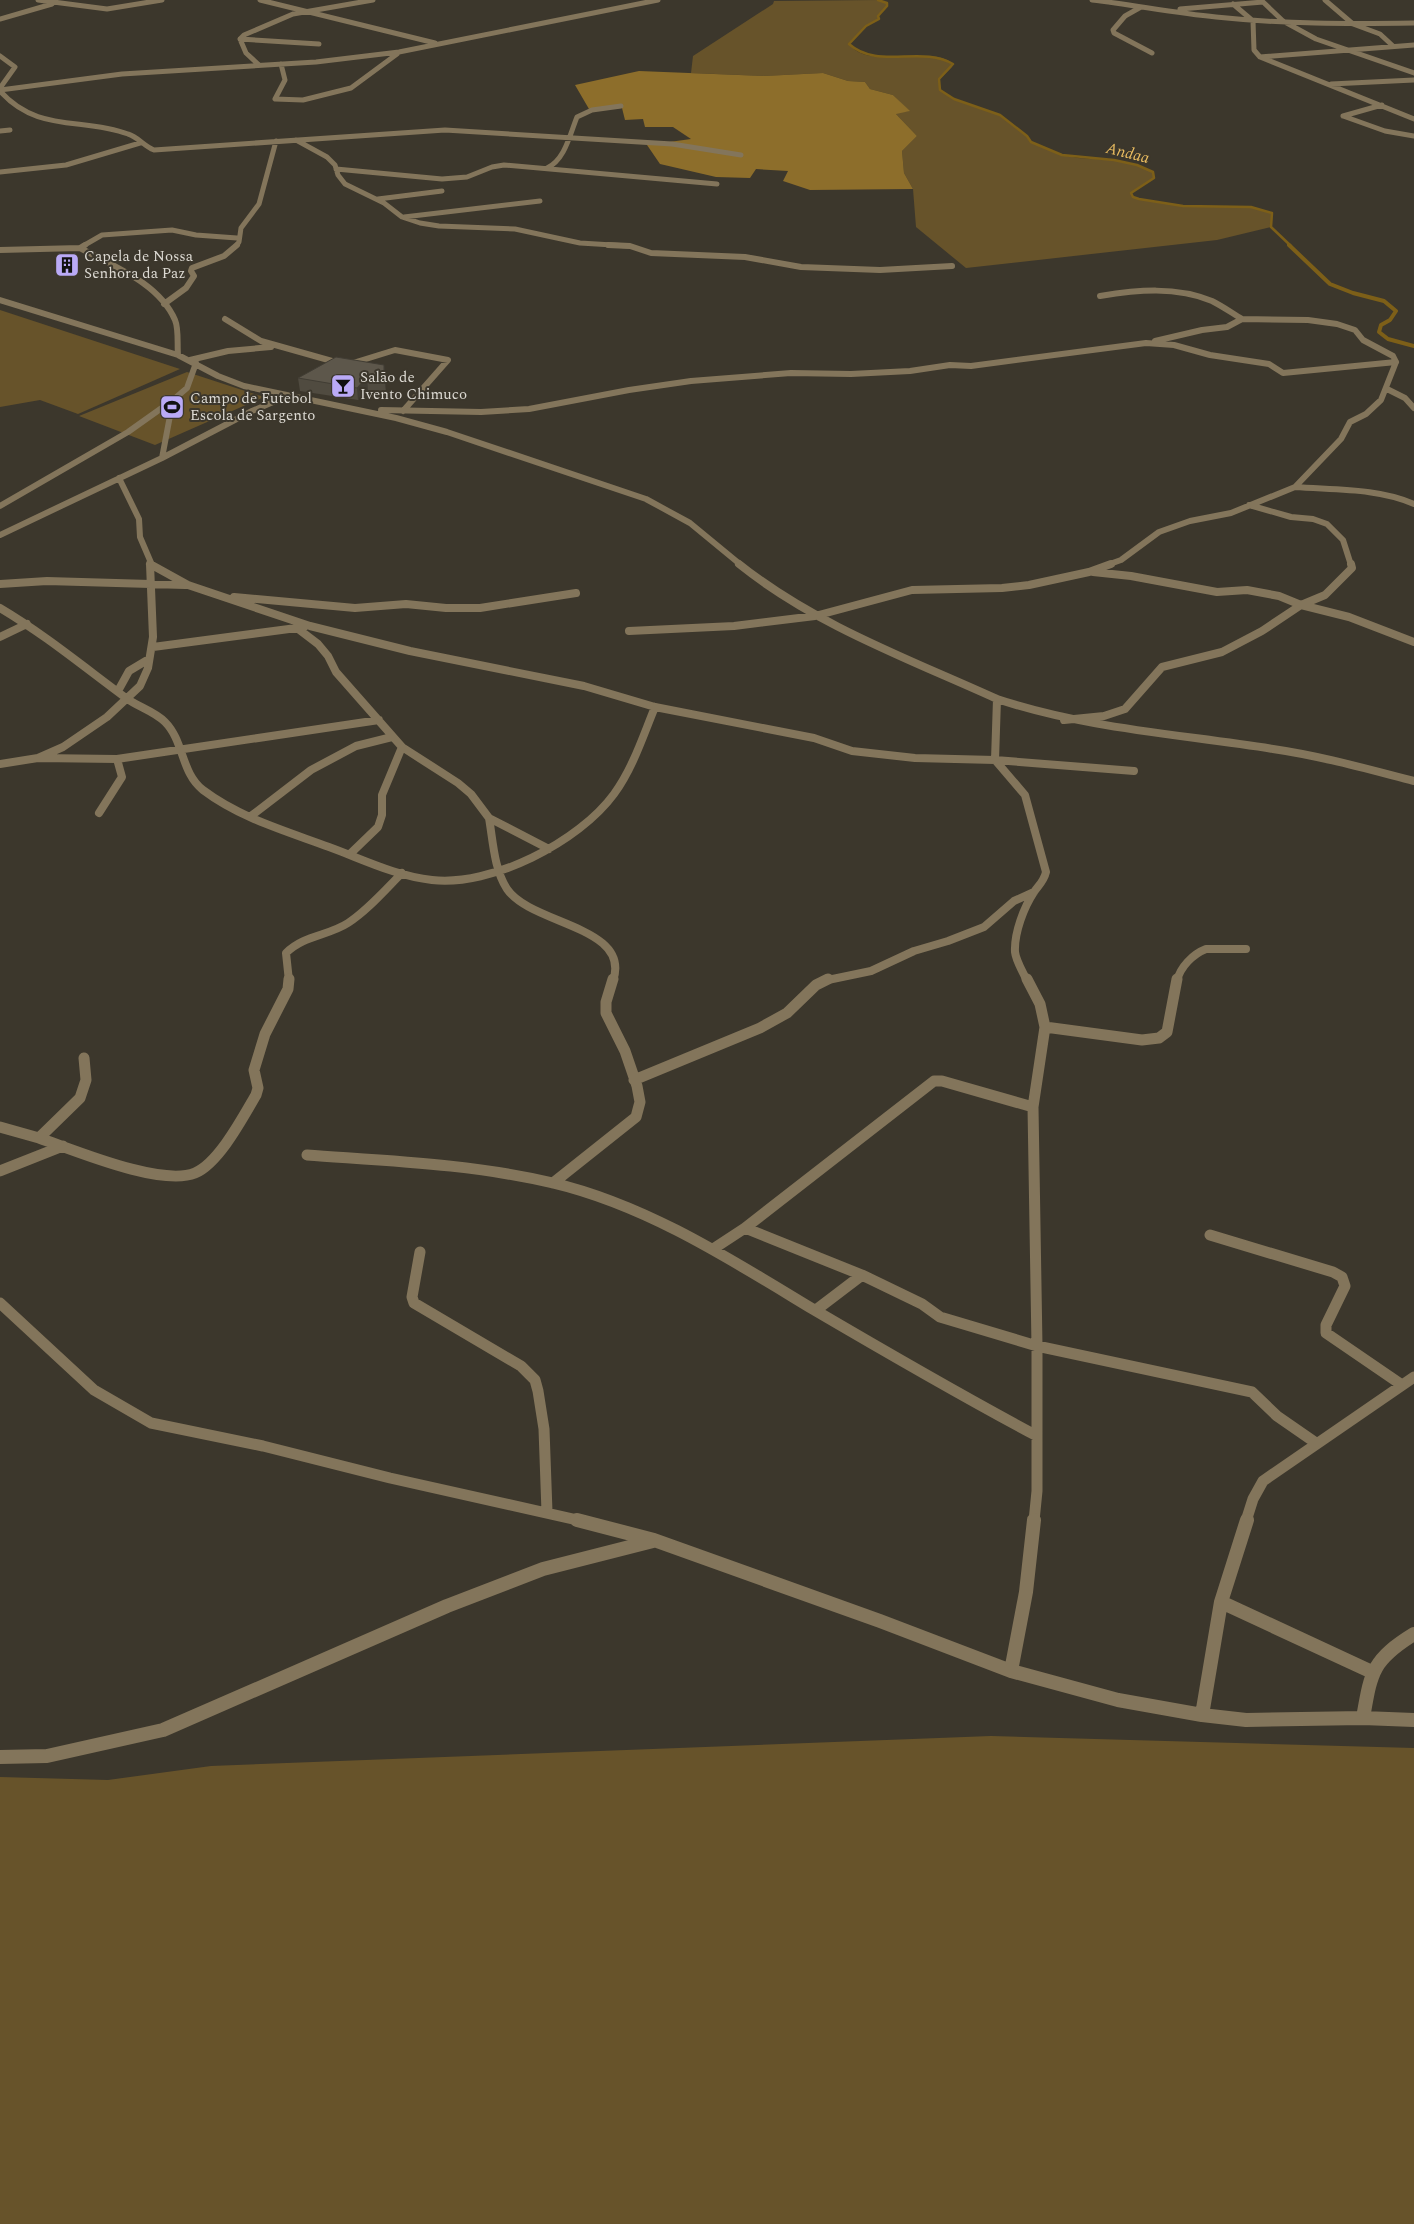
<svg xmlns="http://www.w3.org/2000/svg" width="1414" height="2224" viewBox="0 0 1414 2224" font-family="Spectral,serif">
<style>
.green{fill:#67532a}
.forest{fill:#8d6e2b}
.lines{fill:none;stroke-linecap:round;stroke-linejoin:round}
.stream-far1{stroke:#7d5f18;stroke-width:2.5}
.stream{stroke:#7d5f18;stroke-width:4}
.minor-far4{stroke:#83755b;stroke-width:5}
.minor-far3{stroke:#83755b;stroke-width:6}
.minor-far2{stroke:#83755b;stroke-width:8}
.minor-far1{stroke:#83755b;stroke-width:11}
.minor{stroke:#83755b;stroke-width:14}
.wall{fill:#504b40}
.shaded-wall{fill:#413d34}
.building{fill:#5d574b;stroke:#413d34}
.labels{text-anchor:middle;stroke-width:4;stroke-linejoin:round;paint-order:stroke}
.far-poi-label{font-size:15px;fill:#dddad3;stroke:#3c372c;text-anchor:start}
.far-water-label{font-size:16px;font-style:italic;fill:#ebbd60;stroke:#3c372c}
</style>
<rect width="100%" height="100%" fill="#3c372c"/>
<path class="green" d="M878,0L887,3V6L878,16L879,19L866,26L850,44C865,71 934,44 953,64L952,67L939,80L940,90L954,99L998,114L1027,136L1031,142L1062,155L1078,158L1114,160L1137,165L1153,172L1154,178L1131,193L1133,197C1159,205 1187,206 1214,206C1233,207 1254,205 1272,213L1271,227L1217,240L966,268L916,227L913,189L904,173L902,151L917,136L895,113L909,111L893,95L870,89L865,82L848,81L823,73L764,76L691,73L693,56L773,4L774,1Z
M0,310L180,369L78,414L40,400L0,407Z
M187,372L264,397L155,445L79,416Z
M991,1736L1414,1748V2224H0V1777L108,1780L211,1766Z"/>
<path class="forest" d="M639,71L764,76L823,73L848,81L865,82L870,89L893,95L910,111L896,114L917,136L902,151L904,173L913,189L810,190L783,181L788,171L756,169L750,178L716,177L660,164L647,145L691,139L673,127H645L643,119L625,120L622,108L589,109L575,85Z"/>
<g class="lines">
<path class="stream-far1" d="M878,0L887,3V6L878,16L879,19L866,26L849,44C878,70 921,45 953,64L939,79L940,90L954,99L1000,115L1027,136L1031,142L1062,155L1114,160L1137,165L1153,172L1154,178L1131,193L1133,197L1139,199L1183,206L1251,207L1272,213L1271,227L1291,246"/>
<path class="stream" d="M1289,245L1330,284L1353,293L1384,301L1396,311L1390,320L1381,325L1379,332L1388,339L1414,346"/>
<path class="minor-far4" d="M38,0L107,9L162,0
M260,0L435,43
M1092,0C1134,5 1175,13 1216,17C1282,24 1348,24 1414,23
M1261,0L1283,21L1316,39L1414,73
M1325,0L1353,24L1380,34L1393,46
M1233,4L1253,21L1254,50L1260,57L1414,119
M1141,7L1125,16L1113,30L1114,33L1152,53
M1180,9L1263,2
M0,19L52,4
M240,39L319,44
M0,56L15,67L0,88
M1260,57L1414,45
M281,64L285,80L275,99L303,100L351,88L397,54
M259,65L246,53L240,39L244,35L293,14L373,0
M1331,84L1414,80
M0,90L122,74L316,62L399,52L658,0
M0,91C37,133 82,117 128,134C138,137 144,146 154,150L445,130L672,144L741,155
M1343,116L1385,131L1414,136
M1343,116L1382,105
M0,131L10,130
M296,140L327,157L335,165L338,175L345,184L384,203L402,217L420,223L439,226L515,229L580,243L629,246
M547,168C565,160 570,134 577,117L592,110L621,106
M336,169L442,179L467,177L492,167L504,165L717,184
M0,172L66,165L140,143
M378,199L442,191
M404,217L540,201
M83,246L102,235L172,230L196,235L237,238
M236,246L239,242L241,228L259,204L276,141"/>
<path class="minor-far3" d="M608,245L630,246L651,253L745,257L801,267L880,270L952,266
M80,248C113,266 159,283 175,320C179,329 177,345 178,355
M0,250L80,248L85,245
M1100,296C1137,290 1176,286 1212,301C1222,306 1232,313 1242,319
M0,300L178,355L218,376L244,386L396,418L447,432L646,499L690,523L741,565
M164,304L186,288L194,276L191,271L192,268L224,256L237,245
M225,319L261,341L332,361L353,363L395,350L448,360L403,411
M1155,341L1202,330L1227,327L1242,319L1308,320L1337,324L1355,330L1363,340L1393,356L1396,362
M190,360L228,351L271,347
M1387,389L1405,398L1414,408
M381,410L481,412L529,409L629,390L691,381L791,373L851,374L910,371L950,365L971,366L1146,343L1174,345L1210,355L1269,364L1283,373L1396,362
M162,458L173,400
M119,478L139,519L140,537L152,565
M1295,487C1333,490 1379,488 1414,504
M1249,505L1291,517L1313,519L1327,524L1343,540L1351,565
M0,506L128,432L173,400L187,388L196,363
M0,535L162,458L252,411L287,396
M1107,565L1121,560L1159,532L1190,521L1231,513L1295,487L1341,439L1350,422L1366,414L1381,400L1396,362"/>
<path class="minor-far2" d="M150,564L188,585L310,626L410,651L584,686L655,707L814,738L852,751L915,758L995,760L1134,771
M739,564C815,625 909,659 997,699L995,760L1025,795L1046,872C1044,881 1039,885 1034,892C1024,907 1014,933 1015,952C1016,961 1023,972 1027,981
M1093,572L1131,576L1217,592L1247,590L1279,596L1301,605L1349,617L1414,642
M0,584L47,581L185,585
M234,597L355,608L406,604L446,608H480L576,593
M0,608C44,634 84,667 126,698C138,707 154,711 165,722C184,741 181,773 203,790C240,818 286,831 329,847C362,859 396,876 432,880C491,887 579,842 614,794C633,768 643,736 655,707
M297,628L318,644L328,656L336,672L402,747L458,783L471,794L489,818L549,849
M629,631L734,626L815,616L912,590L1002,588L1029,585L1089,572L1111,564
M0,637L27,624
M153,647L304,627
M118,691L129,671L149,659
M997,699C1088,729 1179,734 1273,749C1321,756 1367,769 1414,781
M1064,720L1104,716L1125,709L1162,667L1222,652L1262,631L1301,605L1325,595L1352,568L1351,564
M38,758L117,759L379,720
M0,764L38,758L63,747L107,717L140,686L148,668L153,637L150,564
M99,813L122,777L117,759
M251,816L311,770L356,746L392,737
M489,818C493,841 494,869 507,889C531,925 632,926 613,981
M350,854L378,827L382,815V795L402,747
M289,981L286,953C304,935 328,936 348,923C368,910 385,890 402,873
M823,981L871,971L914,951L948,941L984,927L1014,901L1034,892
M1177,981C1180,967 1193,954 1206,949H1246"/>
<path class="minor-far1" d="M1027,979L1040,1004L1045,1027L1033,1107L1037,1346V1491L1034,1521
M1045,1027L1142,1040L1159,1038L1167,1032L1177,979
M634,1080L760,1028L787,1013L816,985L828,979
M0,1127L39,1138L80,1098L86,1080L84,1058
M39,1138C74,1150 161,1187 195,1173C219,1163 243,1117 256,1095L258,1088L254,1070L265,1034L288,989L289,979
M307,1155C389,1161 473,1164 553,1183C646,1205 730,1259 811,1308C886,1352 960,1395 1037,1436
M0,1171L63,1146
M553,1183L636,1117L640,1102L637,1086L625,1051L606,1013V1002L613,979
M745,1228L934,1081H942L1033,1107
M1210,1235L1333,1272L1342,1277L1345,1286L1326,1325V1333L1402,1385
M713,1249L745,1228L862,1275L922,1304L940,1317L1037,1346L1252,1392L1277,1416L1316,1443
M420,1252L412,1297L414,1303L521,1366L535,1380L538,1391L544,1429L547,1512
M0,1303L94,1390L151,1423L263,1446L390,1478L582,1521
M816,1310L862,1275
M1246,1521L1253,1499L1263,1481L1414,1377"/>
<path class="minor" d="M577,1520L654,1540L880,1621L1011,1671L1118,1700L1202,1715L1246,1720L1363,1718L1414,1720
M1221,1602L1372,1672
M1011,1671L1026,1592L1034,1520
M1202,1715L1221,1602L1247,1520
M1363,1718C1371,1672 1372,1660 1414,1634
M0,1757L47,1756L163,1730L447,1606L543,1569L653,1541"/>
</g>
<path class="wall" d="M384,365L386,391L368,390L358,400L300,391L298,378Z"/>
<path class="shaded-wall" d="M384,365L386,378V391L384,378Z
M367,377L368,390L358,400L357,388Z"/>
<path class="building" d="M336,357L384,365V378L367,377L357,388L298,378Z"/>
<defs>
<symbol id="building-square" viewBox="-11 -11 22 22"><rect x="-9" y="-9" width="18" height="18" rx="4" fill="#baaaf6" stroke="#3c372c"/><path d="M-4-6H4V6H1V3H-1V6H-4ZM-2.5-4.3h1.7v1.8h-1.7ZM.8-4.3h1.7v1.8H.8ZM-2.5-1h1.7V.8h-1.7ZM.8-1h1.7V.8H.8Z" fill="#111"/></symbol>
<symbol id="bar-square" viewBox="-11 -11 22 22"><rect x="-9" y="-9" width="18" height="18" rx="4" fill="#baaaf6" stroke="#3c372c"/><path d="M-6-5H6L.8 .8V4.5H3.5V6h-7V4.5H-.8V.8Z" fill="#111"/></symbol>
<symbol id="stadium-square" viewBox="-11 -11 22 22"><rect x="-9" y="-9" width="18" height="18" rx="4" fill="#baaaf6" stroke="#3c372c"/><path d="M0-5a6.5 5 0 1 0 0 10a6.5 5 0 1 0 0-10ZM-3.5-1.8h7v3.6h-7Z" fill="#111"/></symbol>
</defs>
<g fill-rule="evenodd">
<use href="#building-square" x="53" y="251" width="28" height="28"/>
<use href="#bar-square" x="329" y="372" width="28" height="28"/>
<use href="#stadium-square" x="158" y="393" width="28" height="28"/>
</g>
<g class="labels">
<g class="far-poi-label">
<text x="84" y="261">Capela de Nossa<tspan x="84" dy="17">Senhora da Paz</tspan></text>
<text x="360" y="382">Salão de<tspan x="360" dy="17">Ivento Chimuco</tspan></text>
<text x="190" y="403">Campo de Futebol<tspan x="190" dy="17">Escola de Sargento</tspan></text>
</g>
<g class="far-water-label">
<text transform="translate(1128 152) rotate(14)" y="6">Andaa</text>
</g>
</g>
</svg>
